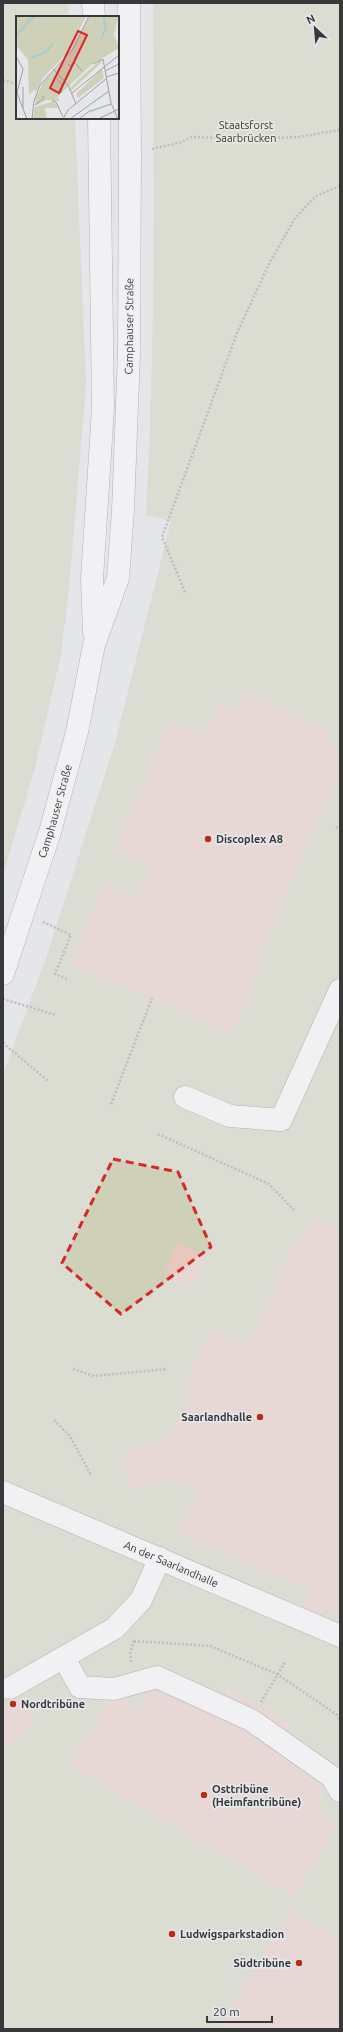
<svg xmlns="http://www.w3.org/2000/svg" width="343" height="2032" viewBox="0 0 343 2032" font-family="Ubuntu,sans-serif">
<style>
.green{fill:#ced0b7}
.building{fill:#e8c7bd}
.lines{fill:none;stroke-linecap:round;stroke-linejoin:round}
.minor-casing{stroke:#75767a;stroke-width:23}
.major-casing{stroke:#75767a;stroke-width:23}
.path{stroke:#8d8e91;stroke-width:2.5;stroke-dasharray:2 2;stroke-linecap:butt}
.minor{stroke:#fff;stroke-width:22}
.major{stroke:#fff;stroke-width:22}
.marked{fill:none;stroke:#d62828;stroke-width:3;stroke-dasharray:8 5;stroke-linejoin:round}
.poi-dot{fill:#b82c16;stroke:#e5e6ea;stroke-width:1.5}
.labels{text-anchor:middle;stroke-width:3.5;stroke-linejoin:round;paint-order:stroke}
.park-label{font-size:11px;fill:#3e3f0b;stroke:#e5e6ea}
.street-label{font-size:11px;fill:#373839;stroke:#e5e6ea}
.poi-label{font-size:11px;font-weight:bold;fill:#373839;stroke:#e5e6ea;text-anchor:start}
.inset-river{fill:none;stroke:#a6cccd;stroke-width:2}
.inset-road{fill:none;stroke:#9fa0a3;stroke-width:1}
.view{fill:#d62828;fill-opacity:0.15;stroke:#d62828;stroke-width:2}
.inset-edge{fill:none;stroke:#373839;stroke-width:2}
</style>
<rect width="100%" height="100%" fill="#e5e6ea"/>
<path class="green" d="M3,3H68L69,17H17V118H75L86,384L69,589L61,655L35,768L3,875Z
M153,3H340V2029H3V1074L46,958L115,743L171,521L146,515C156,345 153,174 153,3Z"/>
<path class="building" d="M245,694L331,731L327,744L340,750V769L259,956L264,958L232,1033L152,998L69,964L104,884L137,899L152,865L115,849L171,721L205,736L220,701L239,709Z
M312,1217L340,1229V1616L322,1609L320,1614L302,1606L309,1590L179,1533L197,1489L167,1477L132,1490L119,1456L173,1434L191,1393L183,1390L210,1330L249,1346L293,1246L298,1249Z
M177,1243L207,1256L193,1287L163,1274Z
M226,1686L294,1727L291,1733L258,1710L222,1693Z
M156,1690L245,1731L323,1786L326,1791L314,1811L337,1825L295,1897L70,1766L108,1701L123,1699L140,1710L151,1692Z
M3,1698L10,1700L18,1698L35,1721L3,1751Z
M290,1910L340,1940V2029H219Z"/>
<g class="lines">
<defs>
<g id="minor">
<path d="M185,1097L230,1116L281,1120L340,990"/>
<path id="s1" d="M3,1492L340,1636"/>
<path d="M64,1658L80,1687L114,1689L157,1677L251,1720L332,1777L340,1791"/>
<path d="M10,1688L115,1628L141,1600L160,1558"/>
</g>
<g id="major">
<path d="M93,3L94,17"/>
<path d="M94,632L92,579L103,408L99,118"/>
<path id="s2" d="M3,974L50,832L77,732L94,645L118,578L123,510L129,353L130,156L129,3"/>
</g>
</defs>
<use href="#minor" class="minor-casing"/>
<use href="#major" class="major-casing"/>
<path class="path" d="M3,80L17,84
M152,149L182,142L192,137L250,139L298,137L340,130
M185,592L162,537L237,333L270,262L295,218L316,196L340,186
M336,827L340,829
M43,922L71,935L55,974L69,980
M3,999L56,1015
M3,1043L48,1081
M111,1104L152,998
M158,1134L269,1184L295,1211
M73,1369L94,1376L166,1369
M54,1420L69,1435L91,1475
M134,1641L210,1646L277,1674L336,1714L340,1720
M131,1662L130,1653L134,1641
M261,1702L285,1662"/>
<use href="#minor" class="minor"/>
<use href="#major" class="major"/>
</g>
<path d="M0 0H343V2032H0ZM113,1159L178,1172L211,1247L121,1314L62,1263Z" fill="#e5e6ea" fill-opacity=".55" fill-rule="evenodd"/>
<path class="marked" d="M113,1159L178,1172L211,1247L121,1314L62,1263Z"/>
<g class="poi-dot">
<circle cx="208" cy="839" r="4"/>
<circle cx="260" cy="1417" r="4"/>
<circle cx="13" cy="1704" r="4"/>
<circle cx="204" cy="1795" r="4"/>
<circle cx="172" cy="1934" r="4"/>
<circle cx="299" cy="1963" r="4"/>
</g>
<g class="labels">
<g class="park-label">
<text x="246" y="129">Staatsforst<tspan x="246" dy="13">Saarbrücken</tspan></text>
</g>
<g class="street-label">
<text dy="4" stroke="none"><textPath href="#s2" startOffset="665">Camphauser Straße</textPath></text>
<text dy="4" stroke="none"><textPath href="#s2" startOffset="171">Camphauser Straße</textPath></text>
<text dy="4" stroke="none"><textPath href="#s1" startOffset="183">An der Saarlandhalle</textPath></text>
</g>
<g class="poi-label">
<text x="216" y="843">Discoplex A8</text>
<text x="252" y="1421" text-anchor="end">Saarlandhalle</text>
<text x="21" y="1708">Nordtribüne</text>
<text x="212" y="1793">Osttribüne<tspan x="212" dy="13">(Heimfantribüne)</tspan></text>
<text x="180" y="1938">Ludwigsparkstadion</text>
<text x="291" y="1967" text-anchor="end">Südtribüne</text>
</g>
</g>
<g transform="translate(16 16)">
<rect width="103" height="103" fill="#e5e6ea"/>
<path d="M0,0H70L54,34L27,62L20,76L18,74L13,79L12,44L0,29ZM74,0H102L98,19L103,32L75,49L40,82L42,81L43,85L31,84L20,89L19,83L28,65L50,43ZM86,43L85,47L55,75L53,73L67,59ZM86,53L88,62L62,82L60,78ZM38,85L42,92H29L31,103H17L19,91Z" fill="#ced0b7"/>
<path class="inset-river" d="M0,19L18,0M85,23L90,11L87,0M15,42L30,36L37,28"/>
<path class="inset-road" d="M0,40L7,53L1,77L11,103M52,48L54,50L59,47L66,55M77,48L87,43L95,87L102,103M37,53L52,69L60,88M89,55L103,48M90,61L103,57M41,63L47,70L45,77M56,77L103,39M36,84L40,86L47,101M19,89L28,82L27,80M7,92V71M75,95L95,88M16,103L18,85L24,69L57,33L73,0M47,103L52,94L90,63M54,103L93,75M63,103L75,94M82,103L103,93"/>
<path class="view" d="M62,15L71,19L43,77L34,72Z"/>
<rect width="103" height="103" class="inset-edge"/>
</g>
<rect width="343" height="2032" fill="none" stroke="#373839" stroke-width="8"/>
<g transform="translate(315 28) rotate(334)" stroke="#e5e6ea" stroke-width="3" paint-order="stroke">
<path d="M0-3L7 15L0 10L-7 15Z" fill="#373839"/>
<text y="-6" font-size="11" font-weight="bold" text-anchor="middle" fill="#373839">N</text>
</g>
<path d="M207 2016v6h65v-6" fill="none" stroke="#373839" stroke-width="2"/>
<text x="213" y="2016" font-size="12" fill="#373839" stroke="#e5e6ea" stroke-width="3" paint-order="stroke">20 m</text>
</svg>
